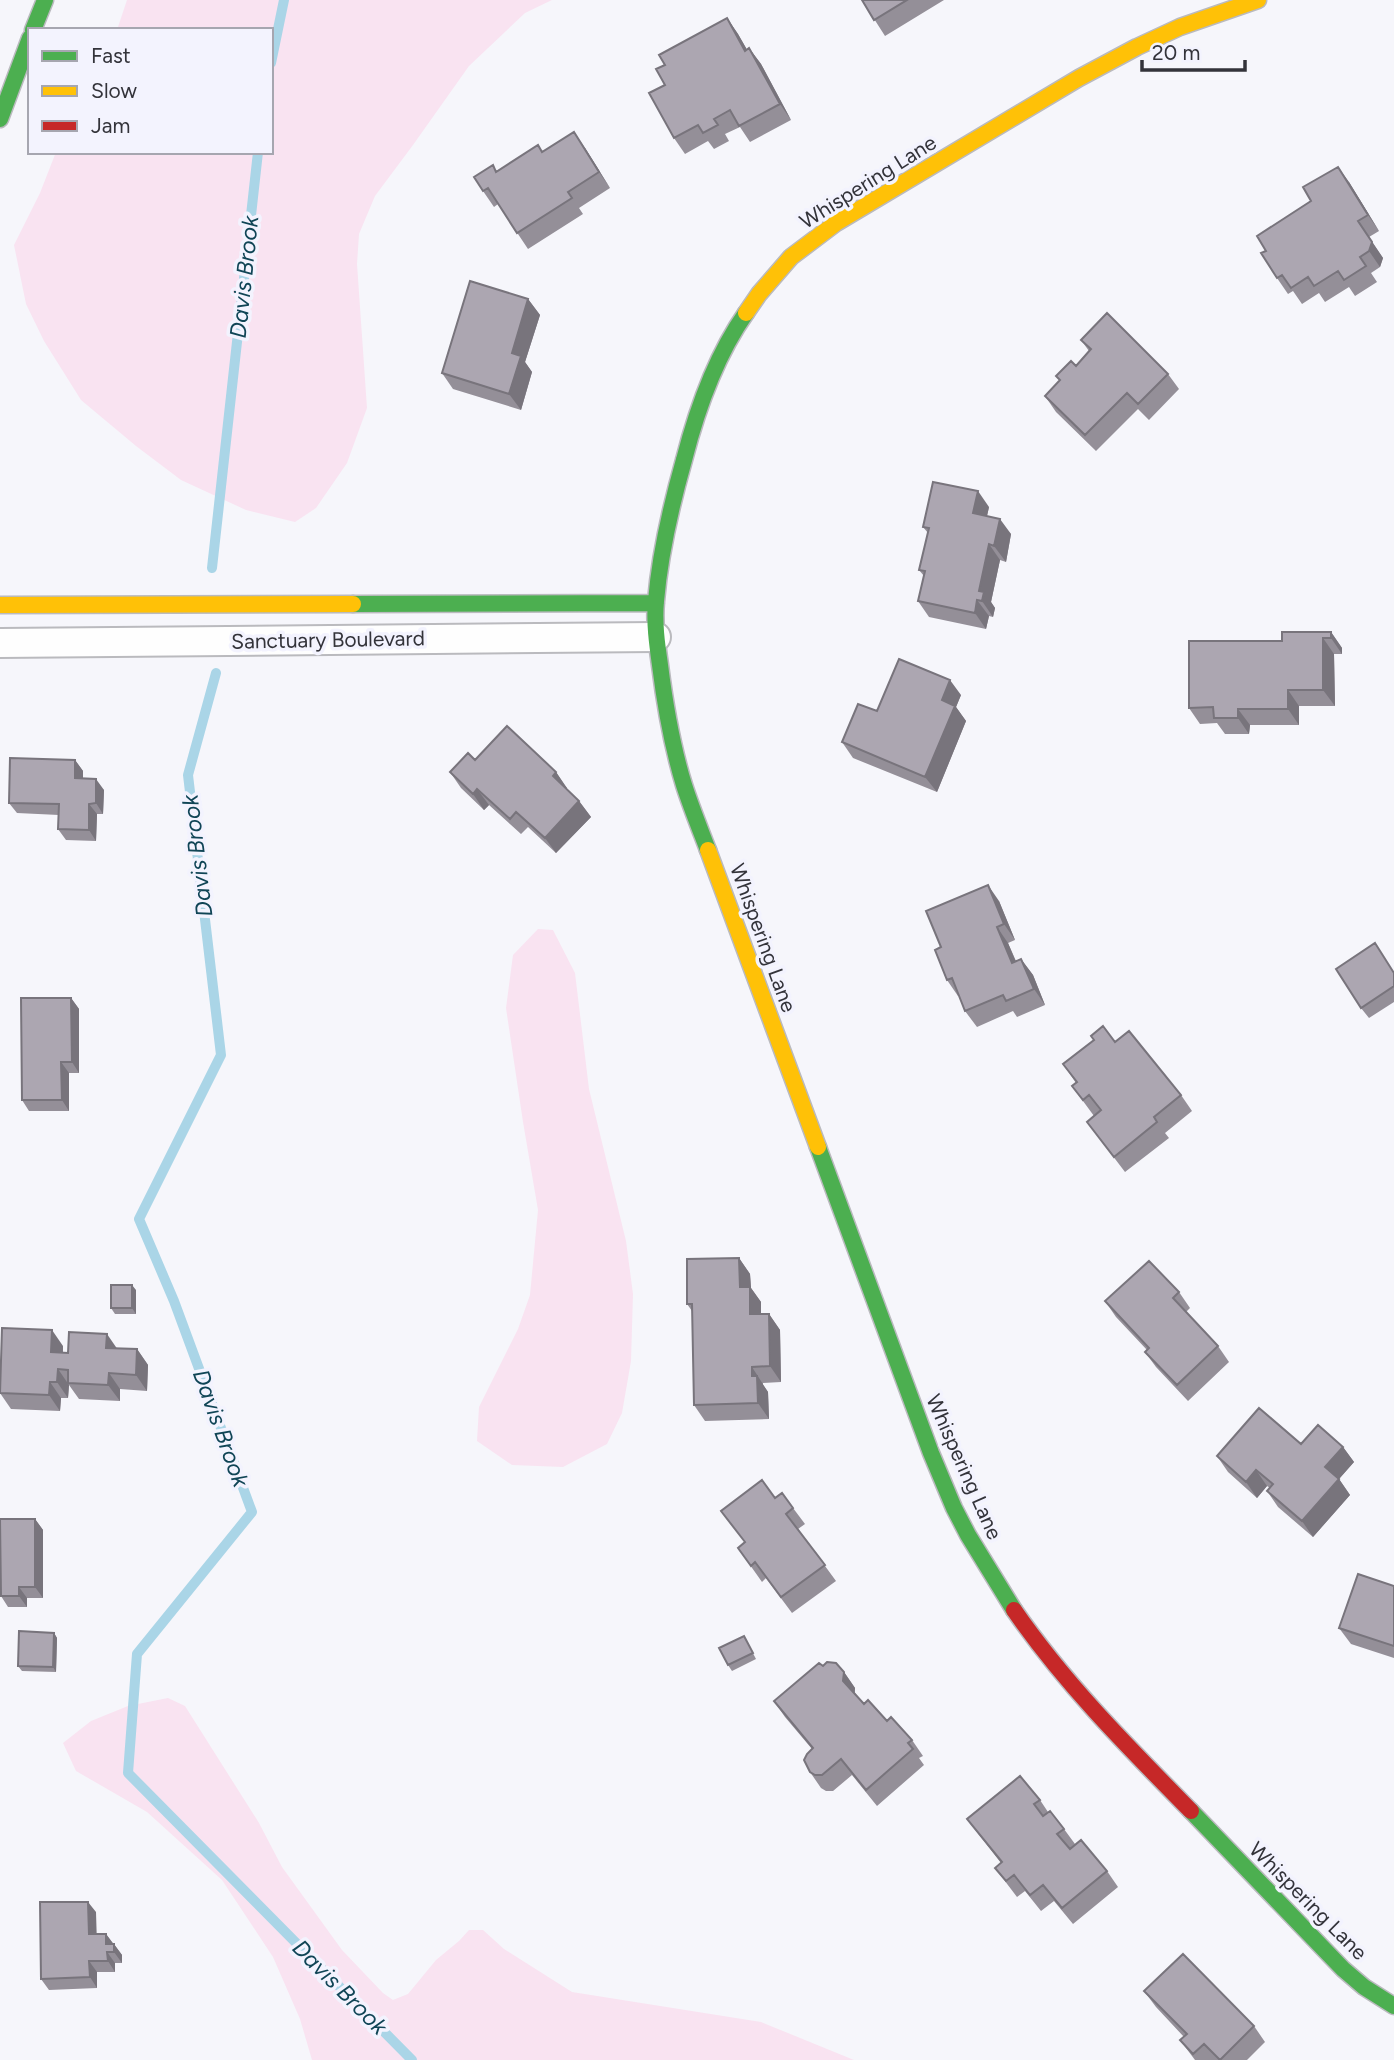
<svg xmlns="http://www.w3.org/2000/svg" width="1394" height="2060" viewBox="0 0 1394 2060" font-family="Figtree,sans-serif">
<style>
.green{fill:#f9e3f1}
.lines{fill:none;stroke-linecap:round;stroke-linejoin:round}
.stream{stroke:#aad5e7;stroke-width:10}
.street-casing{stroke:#bababe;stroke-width:32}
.fast-casing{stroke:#bababe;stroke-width:19}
.slow-casing{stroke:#bababe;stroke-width:19}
.jam-casing{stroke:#bababe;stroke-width:19}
.street{stroke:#fefefe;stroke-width:28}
.fast{stroke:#4caf50;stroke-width:16}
.slow{stroke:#ffc107;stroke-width:16}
.jam{stroke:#c62828;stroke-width:16}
.wall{fill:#948f98}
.shaded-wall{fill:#78747c}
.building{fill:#aca6b1;stroke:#78747c;stroke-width:2}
.labels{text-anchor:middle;stroke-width:7;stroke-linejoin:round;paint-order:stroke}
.street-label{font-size:21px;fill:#33333a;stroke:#f3f3fe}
.water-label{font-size:23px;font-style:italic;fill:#104556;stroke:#f3f3fe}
</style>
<rect width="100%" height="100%" fill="#f6f6fb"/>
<path class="green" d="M127,0H552L525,13L469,66L413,145L375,196L359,234L357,264L367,408L347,463L316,508L295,522L246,510L181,480L136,446L81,400L44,341L26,304L14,245L40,193L56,152H271V30H117Z
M538,929L553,930L575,973L589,1089L626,1241L633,1294L631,1361L622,1413L607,1444L563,1467L512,1465L477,1441L479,1407L518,1329L530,1295L538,1210L523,1122L506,1008L513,955Z
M168,1698L185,1706L259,1823L282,1867L342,1950L383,1993L393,2000L408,1994L436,1960L459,1941L469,1930H483L504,1949L572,1992L761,2022L854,2060H312L300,2019L273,1957L222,1880L147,1812L76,1771L63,1743L91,1721L128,1706Z"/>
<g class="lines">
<path class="stream" d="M271,63L284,0
M212,568L258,152
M216,673L188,775L221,1055L139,1219L174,1301L252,1512L137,1654L128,1773L412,2060"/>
<defs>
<path id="street" d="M0,643L656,637"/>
<path id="fast" d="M33,30L45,0
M0,119L30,38
M353,604L656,603
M708,850C700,829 691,807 684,785C672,746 665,705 660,665C657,644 654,623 656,601C660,553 671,506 684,460C697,409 715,357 746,313
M818,1147L931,1453L954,1508L968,1535L1014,1610
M1191,1811L1343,1969L1364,1987L1394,2006"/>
<path id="slow" d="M746,313L759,294L791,257L836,223L1079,78L1137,47L1180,27L1258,0
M0,605L353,604
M708,850L818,1147"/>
<path id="jam" d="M1014,1610C1065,1684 1128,1747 1191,1811"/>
</defs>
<use href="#street" class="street-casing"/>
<use href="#fast" class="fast-casing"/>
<use href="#slow" class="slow-casing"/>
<use href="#jam" class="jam-casing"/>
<use href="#street" class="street"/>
<use href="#fast" class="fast"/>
<use href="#slow" class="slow"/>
<use href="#jam" class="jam"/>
</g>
<path class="wall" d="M862,0H944L885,36Z
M727,18L738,34L747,50L749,48L761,64L791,120L750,142L740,127L725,134L729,141L714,149L708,141L685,154L674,138L665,85V65Z
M585,148L610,188L579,208L583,214L528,249L498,204L494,207L483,191L497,171L542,152Z
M1349,182L1379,231L1369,237L1383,258L1380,267L1371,273L1377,282L1355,296L1349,287L1325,302L1319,293L1302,304L1293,291L1288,294L1277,278Z
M528,299L540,315L525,362L532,372L521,410L453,389L442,373Z
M1081,340L1168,374L1179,389L1149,420L1138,409L1096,451L1056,412L1045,396L1060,381L1056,376L1076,366L1089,351Z
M989,507L987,516L1011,534L1006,562L1000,560L991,602L995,608L993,617L989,616L986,629L929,617L918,601L924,576L919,570L928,533L923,527Z
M1331,632L1342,648V654H1334L1335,706H1299V725H1250L1249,734H1225L1217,723L1200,724L1189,708Z
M961,695L956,707L966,721L937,792L853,758L842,742L877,711Z
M75,760L83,771V778L104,790L103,814H97L96,841L66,840L58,829L59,815L17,813L9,803Z
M475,760L556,772L567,789L579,801L591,817L556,853L528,827L521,834L489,805L484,810L461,788L450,772Z
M999,901L1015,940L1008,943L1016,961L1021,959L1033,975L1045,1005L1017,1017L1013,1011L977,1027L965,1011L959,996H958L947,980L941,947Z
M1394,972V1002L1369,1018L1361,1008Z
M71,998L79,1009V1073H69V1111H29L22,1100Z
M1115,1042L1181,1095L1192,1111L1165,1133L1169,1138L1125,1172L1087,1122L1094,1116L1072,1086L1076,1083L1063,1064Z
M739,1258L750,1274L751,1288L761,1302V1314H769L780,1330L781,1382L763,1383V1385L768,1392L769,1419L705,1421L694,1405L692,1311L687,1304Z
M136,1290V1314H115L111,1308Z
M1179,1292L1190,1308L1186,1312L1218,1346L1229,1362L1188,1401L1156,1367L1145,1352L1147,1350L1116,1317L1105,1301Z
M63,1346V1352L68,1353L117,1348L137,1349L148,1365L147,1391L120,1389V1401L79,1399L69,1385L68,1398H61L60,1411L11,1409L0,1393Z
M1301,1444L1343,1447L1354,1462L1339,1479L1350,1495L1313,1537L1278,1507L1267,1491L1270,1488L1267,1486L1257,1498L1228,1472L1217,1456Z
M775,1498L793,1508L805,1524L798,1529L836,1581L792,1613L766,1578L762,1582L738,1548L745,1543Z
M35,1519L43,1530V1598H27V1607H8L1,1596Z
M1394,1586V1658L1351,1644L1339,1628Z
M54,1633L57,1638L56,1672L22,1671L18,1666Z
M744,1636L756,1659L732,1671L728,1665Z
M823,1666L844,1672L855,1688V1693L864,1704L912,1740L923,1756L919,1758L924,1765L877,1806L852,1775L833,1791H826L821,1788L810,1772L812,1749L785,1717L774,1701Z
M1040,1800L1048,1812L1064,1829L1075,1844L1107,1871L1118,1887L1073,1924L1054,1901L1041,1911L1025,1891L1017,1897L995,1868L1001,1863L967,1819Z
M96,1912V1934H106L122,1955V1963H115V1972H97V1988L49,1990L41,1979Z
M1144,1991L1254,2026L1265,2042L1247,2060H1195L1180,2040L1184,2037L1156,2007Z"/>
<path class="shaded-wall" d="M727,18L738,34L757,67L745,51Z
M749,48L761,64L791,120L780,104Z
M574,132L585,148L610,188L599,172Z
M1338,167L1349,182L1379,231L1368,215Z
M1358,221L1383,258L1380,267L1369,251Z
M528,299L540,315L525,362L532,372L521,410L509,394L512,353Z
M978,491L989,507L984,529L973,513Z
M1000,519L1011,534L1006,562L994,546Z
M989,544L1000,560L991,602L995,608L993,617L982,601L979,591Z
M977,600L989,616L986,629L975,613Z
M1331,632L1342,648V654L1331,638Z
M1323,638L1334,654L1335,706L1323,690Z
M950,680L961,695L956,707L966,721L937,792L925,777L942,700Z
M1288,690L1299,706V725L1288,709Z
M1238,709L1250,725L1249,734L1238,718Z
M75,760L83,771V789L75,778Z
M556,772L567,788L564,792L553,776Z
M96,779L104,790L103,814L96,803Z
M477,789L489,805L484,810L473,794Z
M579,801L591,817L556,853L545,838Z
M89,804L97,814L96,841L89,830Z
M988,885L999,901L1015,940L1004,924Z
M997,927L1008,943L1023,979L1012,963Z
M1021,959L1033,975L1045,1005L1034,989Z
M71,998L79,1009V1073L72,1062Z
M61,1062L69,1073V1111L62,1100Z
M739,1258L750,1274L751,1288L761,1302V1330L750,1314L740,1287Z
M132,1285L136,1290V1314L132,1308Z
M769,1314L780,1330L781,1382L770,1366Z
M52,1330L63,1346L62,1368L51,1352Z
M107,1334L118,1350L106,1348Z
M137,1349L148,1365L147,1391L136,1375Z
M752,1367L768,1392L769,1419L758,1403L752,1376Z
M58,1369L69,1385L68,1398L57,1382Z
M109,1373L120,1389V1401L108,1385Z
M50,1382L61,1398L60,1411L49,1395Z
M1343,1447L1354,1462L1339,1479L1350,1495L1313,1537L1302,1521L1325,1467Z
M1256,1470L1267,1486L1257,1498L1246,1482Z
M35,1519L43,1530V1598L35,1587Z
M19,1587L27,1598V1607L19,1596Z
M54,1633L57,1638L56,1672L53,1667Z
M844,1672L855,1688L854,1697L843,1681Z
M88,1902L96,1912L97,1945L89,1934Z
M106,1934L114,1945L106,1944Z
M114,1944L122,1955V1963L114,1952Z
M107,1952L115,1963V1972L108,1961Z
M89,1961L97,1972V1988L90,1977Z"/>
<path class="building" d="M862,0H907L874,20Z
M727,18L745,51L749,48L780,104L739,126L730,110L714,119L718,125L703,133L698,125L674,138L649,93L665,85L656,69L665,65L659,55Z
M574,132L599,172L568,192L572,198L517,233L488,188L483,191L474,177L493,165L496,172L538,145L542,152Z
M1338,167L1368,215L1358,221L1372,242L1369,251L1360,257L1366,266L1344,280L1338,271L1314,286L1308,277L1291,288L1282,275L1277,278L1261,253L1266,251L1257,236L1311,201L1303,187Z
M470,281L528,299L512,353L521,356L509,394L442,373Z
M1107,313L1168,374L1138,404L1127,393L1085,435L1045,396L1060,380L1056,376L1071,361L1076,366L1091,349L1081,340Z
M933,482L978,491L973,513L1000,519L994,546L989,544L979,591L984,592L982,601L977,600L975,613L918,601L925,571L919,570L929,528L923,527Z
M1282,632H1331V638H1323V690H1288V709H1238V718H1214L1213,707L1189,708V641H1282Z
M899,659L950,680L942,700L955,706L925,777L842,742L858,704L877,711Z
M507,726L556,772L553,776L579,801L545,838L516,812L510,819L477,789L473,794L450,772L468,753L475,760Z
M10,758L75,760V778L96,779V803L89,804V830L58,829L59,804L9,803Z
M988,885L1004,924L997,927L1012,963L1021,959L1034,989L1006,1001L1003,995L965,1011L952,978L947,980L935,950L941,947L926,911Z
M1375,943L1394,973V986L1361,1008L1336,969Z
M21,998H71L72,1062H61L62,1100H22Z
M1103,1026L1115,1042L1129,1031L1181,1095L1154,1117L1157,1122L1114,1157L1087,1122L1101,1110L1089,1095L1083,1100L1072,1086L1077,1082L1063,1064L1094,1040L1091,1036Z
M739,1258L740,1287H750V1314H769L770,1366L752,1367V1376H757L758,1403L694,1405L692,1304H687V1259Z
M1149,1261L1179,1292L1173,1298L1218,1346L1177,1385L1145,1352L1149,1348L1105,1301Z
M111,1285H132V1308H111Z
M2,1328L52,1330L51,1352L68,1353L69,1332L107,1334L106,1348L137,1349L136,1375L109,1373L108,1385L68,1383V1370L58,1369L57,1382H50L49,1395L0,1393Z
M1259,1408L1301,1444L1318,1425L1343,1447L1325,1467L1339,1479L1302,1521L1267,1491L1273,1484L1256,1470L1246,1482L1217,1456Z
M762,1480L775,1498L782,1493L793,1508L786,1514L825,1565L781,1597L755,1562L751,1566L738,1548L745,1542L721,1511Z
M0,1519H35V1587H19V1596H1Z
M1358,1574L1394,1586V1646L1339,1628Z
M19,1631L54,1633L53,1667L18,1666Z
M744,1636L753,1653L728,1665L719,1648Z
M827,1662L836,1663L844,1672L843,1681L864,1704L868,1700L887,1721L891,1717L912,1740L908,1743L913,1749L866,1790L841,1759L822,1775H815L810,1772L804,1760L807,1754L813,1748L774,1701L819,1663L823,1666Z
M1020,1776L1040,1800L1034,1804L1043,1816L1050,1811L1064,1829L1057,1834L1070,1849L1081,1840L1107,1871L1062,1908L1043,1885L1030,1895L1014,1875L1006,1881L995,1868L1002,1862L967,1819Z
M40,1902H88L89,1934H106V1944H114V1952H107L108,1961H89L90,1977L41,1979Z
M1183,1954L1254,2026L1220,2060L1204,2044L1193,2054L1180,2040L1187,2034L1144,1991Z"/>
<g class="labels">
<g class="street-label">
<text transform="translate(868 182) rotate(-32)" y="7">Whispering Lane</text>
<text transform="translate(328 640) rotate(-1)" y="7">Sanctuary Boulevard</text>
<text transform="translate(763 938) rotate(70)" y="7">Whispering Lane</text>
<text transform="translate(964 1467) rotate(66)" y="7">Whispering Lane</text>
<text transform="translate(1308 1901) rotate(45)" y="7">Whispering Lane</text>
</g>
<g class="water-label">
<text transform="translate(244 277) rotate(-84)" y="8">Davis Brook</text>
<text transform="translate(197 856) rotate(-97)" y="8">Davis Brook</text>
<text transform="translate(221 1428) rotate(70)" y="8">Davis Brook</text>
<text transform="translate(340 1987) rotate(45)" y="8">Davis Brook</text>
</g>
</g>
<rect x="28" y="28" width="245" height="126" fill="#f3f3fe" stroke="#a6a6b0" stroke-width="2"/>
<rect x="42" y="51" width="35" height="10" fill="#4caf50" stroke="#a6a6b0" stroke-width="2"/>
<text x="91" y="63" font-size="21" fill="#33333a">Fast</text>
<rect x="42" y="86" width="35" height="10" fill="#ffc107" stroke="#a6a6b0" stroke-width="2"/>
<text x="91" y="98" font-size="21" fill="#33333a">Slow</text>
<rect x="42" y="121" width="35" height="10" fill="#c62828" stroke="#a6a6b0" stroke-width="2"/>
<text x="91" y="133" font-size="21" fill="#33333a">Jam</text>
<path d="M1142 60v10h103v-10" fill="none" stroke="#33333a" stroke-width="3.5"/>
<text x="1152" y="60" font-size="21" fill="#33333a" stroke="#f3f3fe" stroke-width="5" paint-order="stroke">20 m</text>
</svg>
